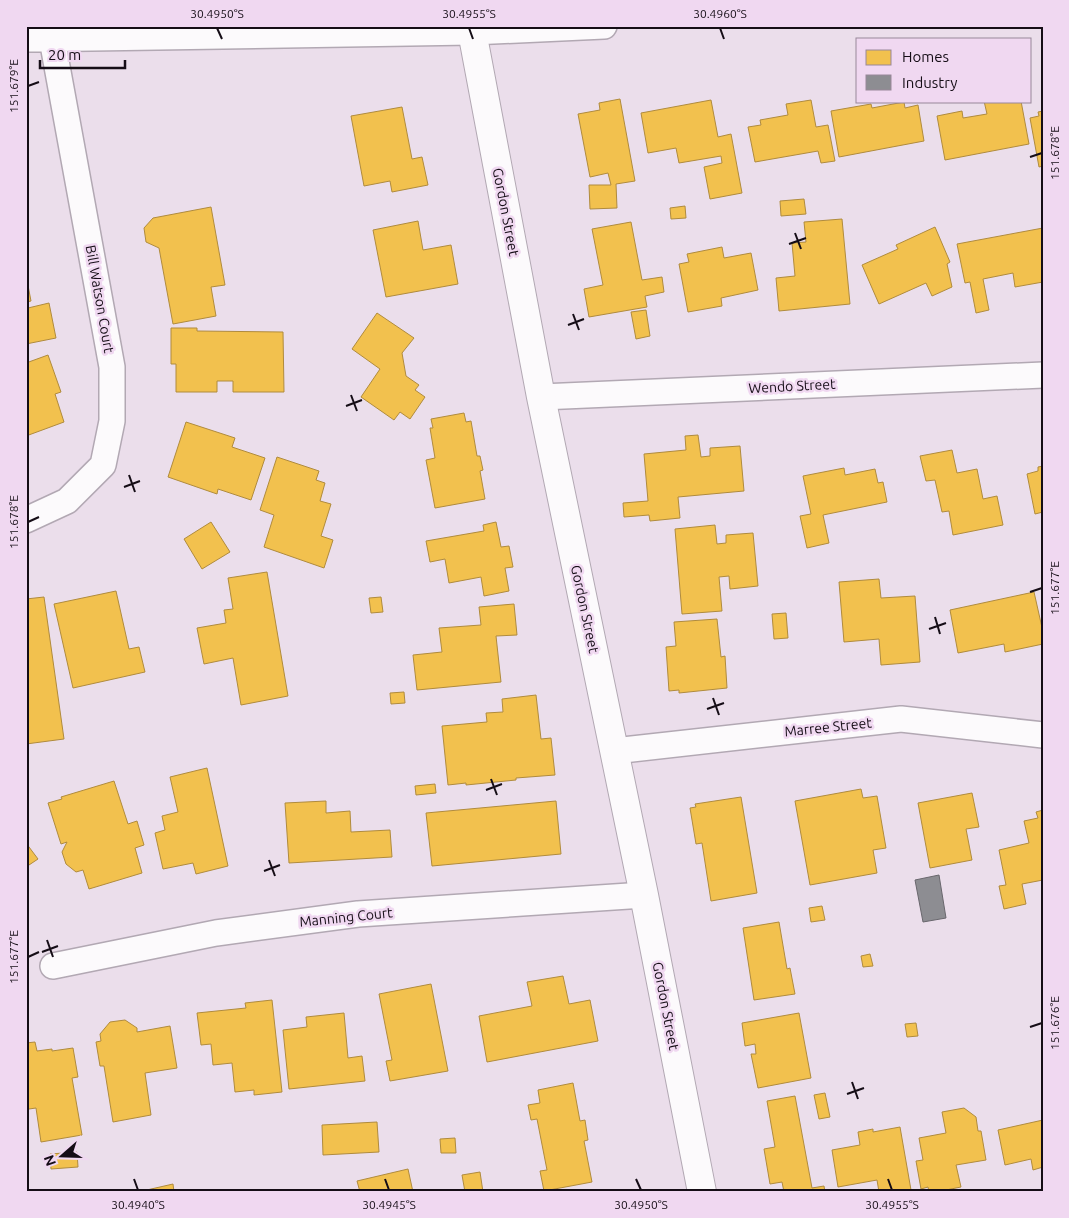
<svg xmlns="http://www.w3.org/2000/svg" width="1069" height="1218" viewBox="0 0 1069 1218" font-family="Ubuntu,sans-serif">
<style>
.homes{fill:#f2c14e;stroke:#b08b3d}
.industry{fill:#8d8d92;stroke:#69676d}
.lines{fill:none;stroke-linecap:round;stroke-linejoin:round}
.minor-casing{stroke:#b2a8b3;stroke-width:28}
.tertiary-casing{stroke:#b2a8b3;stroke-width:30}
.minor{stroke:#fcfafc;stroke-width:25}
.tertiary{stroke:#fcfafc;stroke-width:28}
.ticks{fill:none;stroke:#150d16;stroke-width:2}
.labels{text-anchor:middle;stroke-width:5;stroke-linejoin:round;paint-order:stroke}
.street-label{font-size:14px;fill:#150d16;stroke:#f0d8f1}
.neatline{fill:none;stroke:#150d16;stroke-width:2}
.ticks-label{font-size:12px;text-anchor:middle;fill:#150d16}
</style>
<rect width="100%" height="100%" fill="#ebdeeb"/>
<path class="homes" d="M620,99L635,181L616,184L617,208L590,209L589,185H611L608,173L590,177L578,114L600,110L599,103Z
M711,100L718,137L731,134L742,193L710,199L704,167L722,163L721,156L679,163L676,148L648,153L641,113Z
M811,100L816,127L828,125L835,161L821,163L818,151L755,162L748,127L761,125L760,120L788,115L786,104Z
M984,101H1021L1029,144L945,160L937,116L962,111L963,118L987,114Z
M904,102L905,108L918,105L924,141L839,157L831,111L871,104L872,108Z
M402,107L412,159L422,157L428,185L392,192L390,181L364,186L351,116Z
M1043,111V166L1039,167L1030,118L1039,116L1038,112Z
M804,199L806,214L781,216L780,201Z
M685,206L686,218L671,219L670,208Z
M211,207L225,285L211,287L216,316L173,324L159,248L146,242L144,228L153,218Z
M842,219L850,304L779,311L776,278L795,276L792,243L806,242L804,222Z
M418,221L423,250L451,245L458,284L386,297L373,230Z
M631,222L642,280L662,277L664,292L645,296L647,307L589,317L584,289L603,285L592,229Z
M935,227L950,262L947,264L952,287L932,296L926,283L879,304L862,265L898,249L896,245Z
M1043,228V282L1015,287L1013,273L983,279L989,310L976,313L970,282L965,283L957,244Z
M722,247L724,258L751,253L758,290L721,298L722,306L688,312L679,264L689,262L687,254Z
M26,275L31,301L27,302L28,308L49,303L56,338L26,344Z
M646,310L650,336L636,339L631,312Z
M377,313L414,338L402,353L406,376L419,385L415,390L425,397L410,419L400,412L394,420L361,397L380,369L352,349Z
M171,328H197V331L283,332L284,392H233V381H217V392H176V364H171Z
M48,355L61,392L55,394L64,422L26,436V363Z
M464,413L466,422L471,421L477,456H480L483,470L480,471L485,499L435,508L426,460L435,458L430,428H433L431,419Z
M186,422L235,438L232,447L265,458L251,500L218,489L217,494L168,477Z
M698,435L701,457L710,456V448L740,446L744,491L678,497L680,518L650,521L649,515L624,517L623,503L648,501L644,454L686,450L685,436Z
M952,450L957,473L977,469L983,499L997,496L1003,525L953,535L949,511L942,512L935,480L926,481L920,456Z
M277,457L319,471L316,480L325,483L320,501L331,504L321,536L333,540L324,568L264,547L274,515L260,510Z
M1043,466V512L1035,514L1027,474L1038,471V467Z
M844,468L845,475L875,469L878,483L883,482L887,502L823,515L829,543L807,548L800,516L811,514L803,476Z
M211,522L230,552L202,569L184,539Z
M496,522L501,547L509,546L513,567L505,568L509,591L484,596L481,577L449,583L445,559L430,562L426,541L484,531L483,525Z
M715,525L717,544L726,543V535L753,533L758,586L730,589L729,576L719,577L722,611L682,614L675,529Z
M267,572L288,696L241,705L233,658L204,664L197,628L226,623L224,610L233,609L228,578Z
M879,579L881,598L915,596L920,662L881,665L879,639L844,642L839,582Z
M116,591L129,649L139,647L145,672L73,688L54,604Z
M1034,592L1043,632V644L1005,652L1004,644L958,653L950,610Z
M44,597L64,739L26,744V599Z
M381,597L383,612L371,613L369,598Z
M514,604L517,635L496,636L501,682L417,690L413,655L442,652L439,628L481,625L479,607Z
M786,613L788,638L774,639L772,614Z
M717,619L721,657L725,656L727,688L679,693V690L669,691L666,647L676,646L674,622Z
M404,692L405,703L391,704L390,693Z
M536,695L541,739L551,738L555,775L516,778V780L466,785V783L448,785L442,726L487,722L486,713L503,712L502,699Z
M207,768L228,866L196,874L193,863L163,869L155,833L165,830L162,816L178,812L170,777Z
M114,781L128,824L137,821L144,845L135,848L142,873L89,889L83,870L76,872L66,864L62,852L67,842L61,844L48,803L62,799L61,797Z
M435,784L436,793L416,795L415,786Z
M861,789L863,798L877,796L886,848L873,850L877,873L810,885L795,801Z
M972,793L979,827L966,829L972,860L930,868L918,803Z
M741,797L757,893L711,901L702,843L696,844L690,808L696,807L695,804Z
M326,801V813L350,811L351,832L390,830L392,857L289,863L285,803Z
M556,801L561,854L432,866L426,813Z
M1043,810V880L1022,884L1026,904L1004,909L999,886L1006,885L999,850L1029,843L1024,821L1038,818L1036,812Z
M26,843L38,859L26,867Z
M822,906L825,920L811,922L809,908Z
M779,922L787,969L790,968L795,994L754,1000L743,928Z
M870,954L873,966L863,967L861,956Z
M563,976L569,1004L590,1000L598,1041L487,1062L479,1016L532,1006L527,982Z
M431,984L448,1071L390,1081L386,1061L392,1060L379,994Z
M272,1000L282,1092L254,1095V1090L235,1092L232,1063L213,1065L211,1044L201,1045L197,1013L246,1008L245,1003Z
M344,1013L348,1058L362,1056L365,1081L289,1089L283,1030L307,1027L306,1017Z
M799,1013L811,1078L758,1088L751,1054H756L755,1044L745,1046L742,1023Z
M125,1020L137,1028V1032L170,1026L177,1068L145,1073L151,1115L113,1122L104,1066H100L96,1042L101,1041L100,1034L110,1022Z
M916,1023L918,1036L907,1037L905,1024Z
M35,1042L37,1051L52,1049V1051L73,1048L78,1077L72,1078L82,1135L41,1142L36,1108L29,1109L26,1107V1043Z
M573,1083L580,1121L585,1120L588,1140L584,1141L592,1182L544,1191L540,1171L547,1170L537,1119L531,1120L528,1105L540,1103L538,1090Z
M825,1093L830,1117L819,1119L814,1095Z
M795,1096L812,1188L824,1186L825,1192H784L782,1182L770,1184L764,1149L775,1147L767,1101Z
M964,1108L976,1117L978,1131H981L986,1160L956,1165L961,1187L936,1192H929L928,1187L921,1189L916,1161L923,1160L919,1138L946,1133L942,1112Z
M1043,1120V1167L1033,1170L1031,1159L1005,1165L998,1130Z
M377,1122L379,1152L323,1155L322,1125Z
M900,1127L911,1190L902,1192H879L877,1180L838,1187L832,1150L860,1145L858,1132L873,1129V1132Z
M455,1138L456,1153H441L440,1139Z
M77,1152L78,1167L51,1169L50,1154Z
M408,1169L413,1192H360L357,1181Z
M480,1172L483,1192H465L462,1175Z
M173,1184L174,1192H138Z"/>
<path class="industry" d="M939,875L946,918L923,922L915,880Z"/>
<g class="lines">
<defs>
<path id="minor" d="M26,39L472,32L604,26
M541,397L1043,375
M26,520L67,501L103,465L112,421V367L52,39
M614,751L901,719L1043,735
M53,966L216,933L358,914L644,895"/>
<path id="tertiary" d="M471,26L541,397L644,895L702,1192"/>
</defs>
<use href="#minor" class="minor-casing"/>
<use href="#tertiary" class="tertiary-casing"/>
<use href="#minor" class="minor"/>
<use href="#tertiary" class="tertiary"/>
</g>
<path class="ticks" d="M217,28L222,39M469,28L473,39M720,28L724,39M28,86L39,82M1030,157L1042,153M795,233L801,249M789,244L806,238M573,314L579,330M568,325L584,319M351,395L357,411M346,406L362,400M129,475L135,492M124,487L140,481M28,522L39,517M1030,592L1042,588M935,617L940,634M929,629L946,623M713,698L719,715M707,709L724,703M491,779L497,795M486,790L502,784M269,860L275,876M264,871L280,865M47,940L53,957M42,952L58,946M28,957L39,952M1030,1027L1042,1023M852,1082L858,1099M847,1094L864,1088M134,1179L138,1190M385,1179L389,1190M636,1179L641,1190M888,1179L892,1190"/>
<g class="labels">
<g class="street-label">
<text transform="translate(506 212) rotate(79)" y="5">Gordon Street</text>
<text transform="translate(100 299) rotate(80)" y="5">Bill Watson Court</text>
<text transform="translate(792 386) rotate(-3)" y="5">Wendo Street</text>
<text transform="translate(585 609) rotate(78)" y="5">Gordon Street</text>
<text transform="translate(828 727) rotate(-6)" y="5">Marree Street</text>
<text transform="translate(346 917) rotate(-6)" y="5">Manning Court</text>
<text transform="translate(666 1006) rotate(79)" y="5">Gordon Street</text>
</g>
</g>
<rect width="1069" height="1218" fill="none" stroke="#f0d8f1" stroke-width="55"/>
<rect x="856" y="38" width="175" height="65" fill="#f0d8f1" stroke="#988799"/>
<rect x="866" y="50" width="25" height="15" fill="#f2c14e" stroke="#988799"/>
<text x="902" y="62" font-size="15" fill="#150d16">Homes</text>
<rect x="866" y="75" width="25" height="15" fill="#8d8d92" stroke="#988799"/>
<text x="902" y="88" font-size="15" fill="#150d16">Industry</text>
<g transform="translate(62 1156) rotate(250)" stroke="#f0d8f1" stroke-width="4" paint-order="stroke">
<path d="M0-4L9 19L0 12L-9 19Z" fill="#150d16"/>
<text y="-8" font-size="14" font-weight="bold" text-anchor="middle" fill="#150d16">N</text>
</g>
<path d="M40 60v8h85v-8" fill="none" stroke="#150d16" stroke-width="2.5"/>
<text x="48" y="60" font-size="15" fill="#150d16" stroke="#f0d8f1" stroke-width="4" paint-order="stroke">20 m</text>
<rect x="28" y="28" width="1014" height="1162" class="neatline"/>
<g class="ticks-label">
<text x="217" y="18">30.4950°S</text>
<text x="469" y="18">30.4955°S</text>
<text x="720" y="18">30.4960°S</text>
<text transform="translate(14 86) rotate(-90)" y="4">151.679°E</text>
<text transform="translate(1055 153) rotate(-90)" y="4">151.678°E</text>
<text transform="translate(14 522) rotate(-90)" y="4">151.678°E</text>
<text transform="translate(1055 588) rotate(-90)" y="4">151.677°E</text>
<text transform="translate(14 957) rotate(-90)" y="4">151.677°E</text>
<text transform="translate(1055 1023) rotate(-90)" y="4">151.676°E</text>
<text x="138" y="1209">30.4940°S</text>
<text x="389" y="1209">30.4945°S</text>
<text x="641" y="1209">30.4950°S</text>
<text x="892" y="1209">30.4955°S</text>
</g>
</svg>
